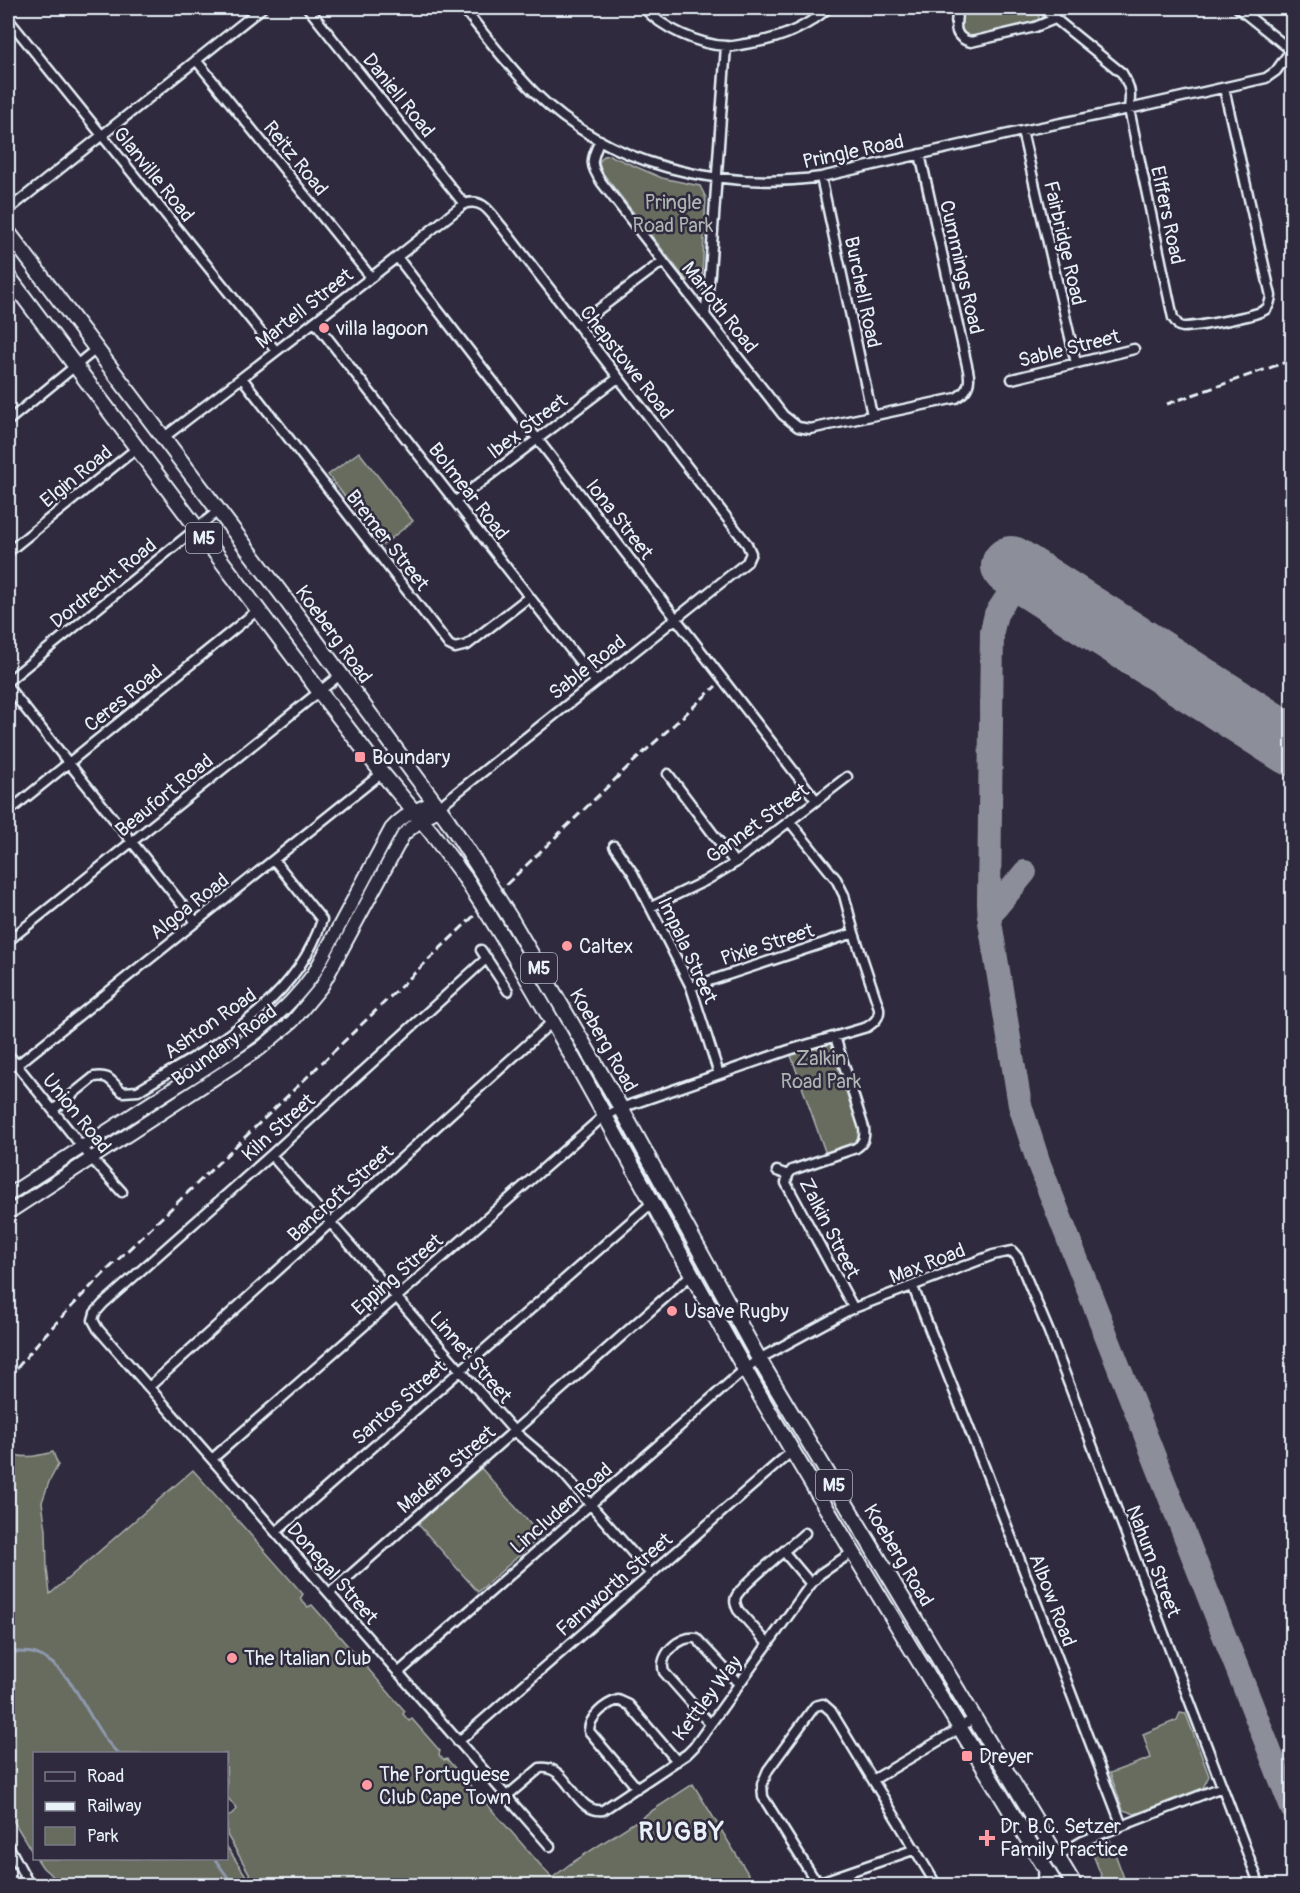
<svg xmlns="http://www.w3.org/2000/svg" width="1300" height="1893" viewBox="0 0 1300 1893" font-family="Pangolin,sans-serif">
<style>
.green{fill:#676c5f;stroke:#a8aeac;stroke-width:1.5}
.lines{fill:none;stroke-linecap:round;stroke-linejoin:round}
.stream{stroke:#8f99ae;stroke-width:3}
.taxiway{stroke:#8c8e9a;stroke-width:24}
.runway{stroke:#8c8e9a;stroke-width:60}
.street-casing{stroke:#e8f1f8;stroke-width:13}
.secondary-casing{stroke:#e8f1f8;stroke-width:16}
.primary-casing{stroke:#e8f1f8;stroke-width:18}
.street{stroke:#2f2a3d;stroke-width:8}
.secondary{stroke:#2f2a3d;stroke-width:12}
.primary{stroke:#2f2a3d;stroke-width:14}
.rail{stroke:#e8f1f8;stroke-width:3;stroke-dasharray:9 4.5;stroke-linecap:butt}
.primary-bridge-casing{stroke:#e8f1f8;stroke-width:18;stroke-linecap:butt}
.primary-bridge{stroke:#2f2a3d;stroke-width:14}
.poi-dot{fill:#ff9aa2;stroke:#2f2a3d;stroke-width:2}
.labels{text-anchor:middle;stroke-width:5;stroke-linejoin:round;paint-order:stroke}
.shield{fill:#2f2a3d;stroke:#b0b5c0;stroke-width:1.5}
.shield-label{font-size:18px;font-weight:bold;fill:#e8f1f8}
.street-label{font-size:20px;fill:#e8f1f8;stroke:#2f2a3d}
.park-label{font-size:20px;fill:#aeb5b3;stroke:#2f2a3d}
.poi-label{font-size:20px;fill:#e8f1f8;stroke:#2f2a3d;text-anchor:start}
.district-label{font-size:26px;font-weight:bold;letter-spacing:1.5px;fill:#e8f1f8;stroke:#2f2a3d}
</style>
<rect width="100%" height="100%" fill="#2f2a3d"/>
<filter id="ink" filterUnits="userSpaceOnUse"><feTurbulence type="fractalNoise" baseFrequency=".0167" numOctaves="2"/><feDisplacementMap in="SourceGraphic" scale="12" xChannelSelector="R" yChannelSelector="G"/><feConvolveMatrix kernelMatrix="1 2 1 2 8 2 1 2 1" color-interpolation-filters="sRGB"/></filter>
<g filter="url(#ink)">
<path class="green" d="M962,8H1034C1040,13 1041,20 1034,25L968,39L960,29Z
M609,155L662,178L700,186L706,198L702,276L687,281L601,171L599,162L604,156Z
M359,452L413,521L383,545L328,475Z
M836,1037L867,1128L860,1144L827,1157L789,1050Z
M8,1452C23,1460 37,1456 53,1452L58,1465L49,1482L42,1502L46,1530L47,1569L50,1594L193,1470L303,1594L300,1599L308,1607L312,1605L405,1711L403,1714L409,1721L412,1719L440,1751L439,1755L444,1760L447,1759L552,1878L570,1864L693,1784L755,1885H256L227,1835V1818L237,1809L227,1797L226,1754H34V1855L8,1812Z
M481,1468L541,1536L478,1592L418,1524Z
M1180,1713L1186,1714L1209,1776L1203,1788L1135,1814L1123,1810L1110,1773L1151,1758L1143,1734L1177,1720Z
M1110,1840L1124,1878L1105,1885L1090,1847Z
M227,1847L252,1885H63L43,1868L37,1859L226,1858Z"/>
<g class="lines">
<path class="stream" d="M8,1652C16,1652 28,1651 36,1654C78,1670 87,1726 119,1754
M214,1858L234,1886"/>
<path class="taxiway" d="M1023,573L996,614L992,631L989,903L990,922L1020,1105L1039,1164L1292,1808
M989,916L1025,872"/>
<path class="runway" d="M1011,566L1292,746"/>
<defs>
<path id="street" d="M308,8L464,204
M463,8C486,36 508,66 534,92C609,166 719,191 821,177L1022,131L1129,109L1266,78L1276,71L1291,50
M644,8C662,28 699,45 726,46C732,47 739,45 745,44C777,40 804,30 828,8
M958,8C956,23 951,37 971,42L1035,27L1055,19
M1042,8L1122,73C1131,88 1131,93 1129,109L1173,318L1179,326L1183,327C1196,327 1258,316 1266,309C1270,305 1270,301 1271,296L1224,88
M1238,8L1292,51
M8,19L276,351
M196,60L370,276
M1022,131L1076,363
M600,140C591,161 589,164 602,183L783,415L798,427L810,429L956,398C968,391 971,383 968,370L920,154
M821,177L872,415
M8,210L262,8
M397,257L816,800
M705,316L710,273L726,46
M315,322L595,681
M578,325L663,261
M242,378L449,645L455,648L467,645L529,597
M1012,379L1134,349
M8,421L96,349
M163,438C264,361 365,283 464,204C483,197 491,214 502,227L747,544L751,553L747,562L446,801L439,809
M456,501L618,378
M8,552L137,448
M8,681L218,511
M8,687L196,922
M668,774L735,863
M8,812L259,609
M614,846L633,873L691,987L719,1074
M651,907L705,881L735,863L847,777
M8,941L340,675
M481,950L508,991
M487,958L271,1155L103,1304L95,1313L93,1320L98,1329L550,1846
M691,987L854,933
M835,1037L864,1128C865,1137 864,1143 856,1148L792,1170L788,1175L786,1183L854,1309
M8,1054L91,1158L122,1192
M17,1065L382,773
M53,1110L94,1077C111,1074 111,1083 123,1092L138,1091C209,1047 295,1006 322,920L274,860
M271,1155L514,1431L562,1472L651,1574
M777,1171L788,1175
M913,1287L982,1461L1122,1826
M149,1387L552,1022
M212,1459L599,1120L621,1108L789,1050L867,1027C875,1022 880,1017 879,1008L854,933L844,895L836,879L790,822
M276,1532L653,1202
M784,1552L811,1584
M330,1593L692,1274
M768,1644L738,1610C736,1606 734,1602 736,1597C740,1586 793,1544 805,1533
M398,1673L745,1369L759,1359L849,1310L993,1255L1012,1251L1018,1258L1049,1332L1260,1886
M710,1724L664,1672C658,1655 680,1635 696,1638L739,1684
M458,1742L792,1451
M873,1780L952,1733L974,1718
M637,1788L589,1731C589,1717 605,1704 618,1700L629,1705L677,1761
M508,1795L540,1768C569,1764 574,1814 603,1810L687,1754L694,1747L811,1584L820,1574L854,1551
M8,1845L30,1886
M916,1849L826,1880L820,1881L813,1877L763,1797L762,1784L768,1770L815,1706L823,1704L831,1711L937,1886
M1057,1856L1083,1841L1222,1787
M1038,1886L1043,1877L1044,1867"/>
<path id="secondary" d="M8,1195C58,1163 108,1130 158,1098C215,1062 275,1029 314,973L391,829C403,815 417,809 434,802
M8,1213L261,1048L293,1021L322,986L404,834L421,820L439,809"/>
<path id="primary" d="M8,232L283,596L447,819L475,862
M8,276L319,691L382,773L431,832L465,878
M489,915C581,1064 660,1221 747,1373C846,1546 953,1715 1056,1886
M512,921L621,1108L759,1359L1075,1886"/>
</defs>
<use href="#street" class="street-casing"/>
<use href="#secondary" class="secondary-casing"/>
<use href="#primary" class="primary-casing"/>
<use href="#street" class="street"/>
<use href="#secondary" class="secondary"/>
<use href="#primary" class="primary"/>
<path class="rail" d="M1167,404L1292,360
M8,1379L41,1339L94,1283L630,765L716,686"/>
<defs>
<path id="primary-bridge" d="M475,862L512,921
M465,878L489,915"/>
</defs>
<use href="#primary-bridge" class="primary-bridge-casing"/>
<use href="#primary-bridge" class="primary-bridge"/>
</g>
</g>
<g class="poi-dot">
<circle cx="324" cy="328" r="6"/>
<rect x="354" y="751" width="12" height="12" rx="3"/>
<circle cx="567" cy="946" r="6"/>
<circle cx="672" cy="1311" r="6"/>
<circle cx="232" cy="1658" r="6"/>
<rect x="961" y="1750" width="12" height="12" rx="3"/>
<circle cx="367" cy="1785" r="6"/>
<path d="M984 1829h6v6h6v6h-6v6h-6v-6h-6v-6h6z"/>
</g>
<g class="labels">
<g class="shield">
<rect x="186" y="523" width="36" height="30" rx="4.5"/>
<rect x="521" y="953" width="36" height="30" rx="4.5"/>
<rect x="816" y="1470" width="36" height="30" rx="4.5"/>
</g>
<g class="shield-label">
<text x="204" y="544">M5</text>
<text x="539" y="974">M5</text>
<text x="834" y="1491">M5</text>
</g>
<g class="street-label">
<text transform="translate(399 95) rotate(51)" y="7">Daniell Road</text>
<text transform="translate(853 151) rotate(-12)" y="7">Pringle Road</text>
<text transform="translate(296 158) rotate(51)" y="7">Reitz Road</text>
<text transform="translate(154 174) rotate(51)" y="7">Glanville Road</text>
<text transform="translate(1168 215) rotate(78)" y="7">Elffers Road</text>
<text transform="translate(1065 243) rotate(77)" y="7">Fairbridge Road</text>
<text transform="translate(962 267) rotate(77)" y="7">Cummings Road</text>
<text transform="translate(863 292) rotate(78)" y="7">Burchell Road</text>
<text transform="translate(720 307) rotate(52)" y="7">Marloth Road</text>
<text transform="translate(304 308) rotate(-38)" y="7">Martell Street</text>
<text transform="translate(1069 348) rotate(-14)" y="7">Sable Street</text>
<text transform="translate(627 362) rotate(52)" y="7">Chepstowe Road</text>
<text transform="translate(527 426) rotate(-37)" y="7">Ibex Street</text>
<text transform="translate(76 476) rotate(-39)" y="7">Elgin Road</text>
<text transform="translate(469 491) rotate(52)" y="7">Bolmear Road</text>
<text transform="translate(620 519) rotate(52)" y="7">Iona Street</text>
<text transform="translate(388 540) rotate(52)" y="7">Bremer Street</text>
<text transform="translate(103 583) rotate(-39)" y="7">Dordrecht Road</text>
<text transform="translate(334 634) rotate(54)" y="7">Koeberg Road</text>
<text transform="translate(587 667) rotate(-38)" y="7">Sable Road</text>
<text transform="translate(123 698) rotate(-39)" y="7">Ceres Road</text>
<text transform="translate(164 795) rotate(-39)" y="7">Beaufort Road</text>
<text transform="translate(757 823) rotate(-36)" y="7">Gannet Street</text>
<text transform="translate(189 906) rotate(-38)" y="7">Algoa Road</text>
<text transform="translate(767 944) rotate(-18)" y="7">Pixie Street</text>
<text transform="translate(688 950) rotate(65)" y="7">Impala Street</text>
<text transform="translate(210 1023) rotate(-35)" y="7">Ashton Road</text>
<text transform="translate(604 1040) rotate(60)" y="7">Koeberg Road</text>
<text transform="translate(224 1045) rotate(-36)" y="7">Boundary Road</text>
<text transform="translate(77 1113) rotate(51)" y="7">Union Road</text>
<text transform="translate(278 1127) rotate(-42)" y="7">Kiln Street</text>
<text transform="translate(340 1193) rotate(-42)" y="7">Bancroft Street</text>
<text transform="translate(830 1228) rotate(63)" y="7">Zalkin Street</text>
<text transform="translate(927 1263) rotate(-21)" y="7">Max Road</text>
<text transform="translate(397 1274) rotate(-41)" y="7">Epping Street</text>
<text transform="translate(471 1357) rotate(49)" y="7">Linnet Street</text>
<text transform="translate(399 1402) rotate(-41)" y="7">Santos Street</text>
<text transform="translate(446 1469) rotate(-41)" y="7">Madeira Street</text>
<text transform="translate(561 1508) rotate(-41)" y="7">Lincluden Road</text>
<text transform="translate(899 1555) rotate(59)" y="7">Koeberg Road</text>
<text transform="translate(1154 1561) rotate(69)" y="7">Nahum Street</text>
<text transform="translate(333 1573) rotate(49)" y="7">Donegal Street</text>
<text transform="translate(614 1584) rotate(-41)" y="7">Farnworth Street</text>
<text transform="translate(1053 1600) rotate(69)" y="7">Albow Road</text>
<text transform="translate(707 1698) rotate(-53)" y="7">Kettley Way</text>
</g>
<g class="park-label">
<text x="673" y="209">Pringle<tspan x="673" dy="23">Road Park</tspan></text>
<text x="821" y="1065">Zalkin<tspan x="821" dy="23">Road Park</tspan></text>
</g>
<g class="poi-label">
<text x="336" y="335">villa lagoon</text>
<text x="372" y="764">Boundary</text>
<text x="579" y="953">Caltex</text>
<text x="684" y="1318">Usave Rugby</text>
<text x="244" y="1665">The Italian Club</text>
<text x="979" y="1763">Dreyer</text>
<text x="379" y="1781">The Portuguese<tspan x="379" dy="23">Club Cape Town</tspan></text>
<text x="1000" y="1833">Dr. B.C. Setzer<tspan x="1000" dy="23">Family Practice</tspan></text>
</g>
<g class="district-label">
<text x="682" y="1840">RUGBY</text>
</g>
</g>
<rect width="1300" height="1893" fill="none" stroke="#2f2a3d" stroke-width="30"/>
<rect x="15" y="15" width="1270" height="1863" fill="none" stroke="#e8f1f8" stroke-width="2" filter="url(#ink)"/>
<rect x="33" y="1752" width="195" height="108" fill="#2f2a3d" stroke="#797a88" stroke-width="1.5"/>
<rect x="45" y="1772" width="30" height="9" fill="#2f2a3d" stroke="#797a88" stroke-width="1.5"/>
<text x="87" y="1782" font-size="18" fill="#e8f1f8">Road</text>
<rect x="45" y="1802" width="30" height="9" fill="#e8f1f8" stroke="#797a88" stroke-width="1.5"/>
<text x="87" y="1812" font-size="18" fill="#e8f1f8">Railway</text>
<rect x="45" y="1827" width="30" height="18" fill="#676c5f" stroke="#797a88" stroke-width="1.5"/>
<text x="87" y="1842" font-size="18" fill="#e8f1f8">Park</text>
</svg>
